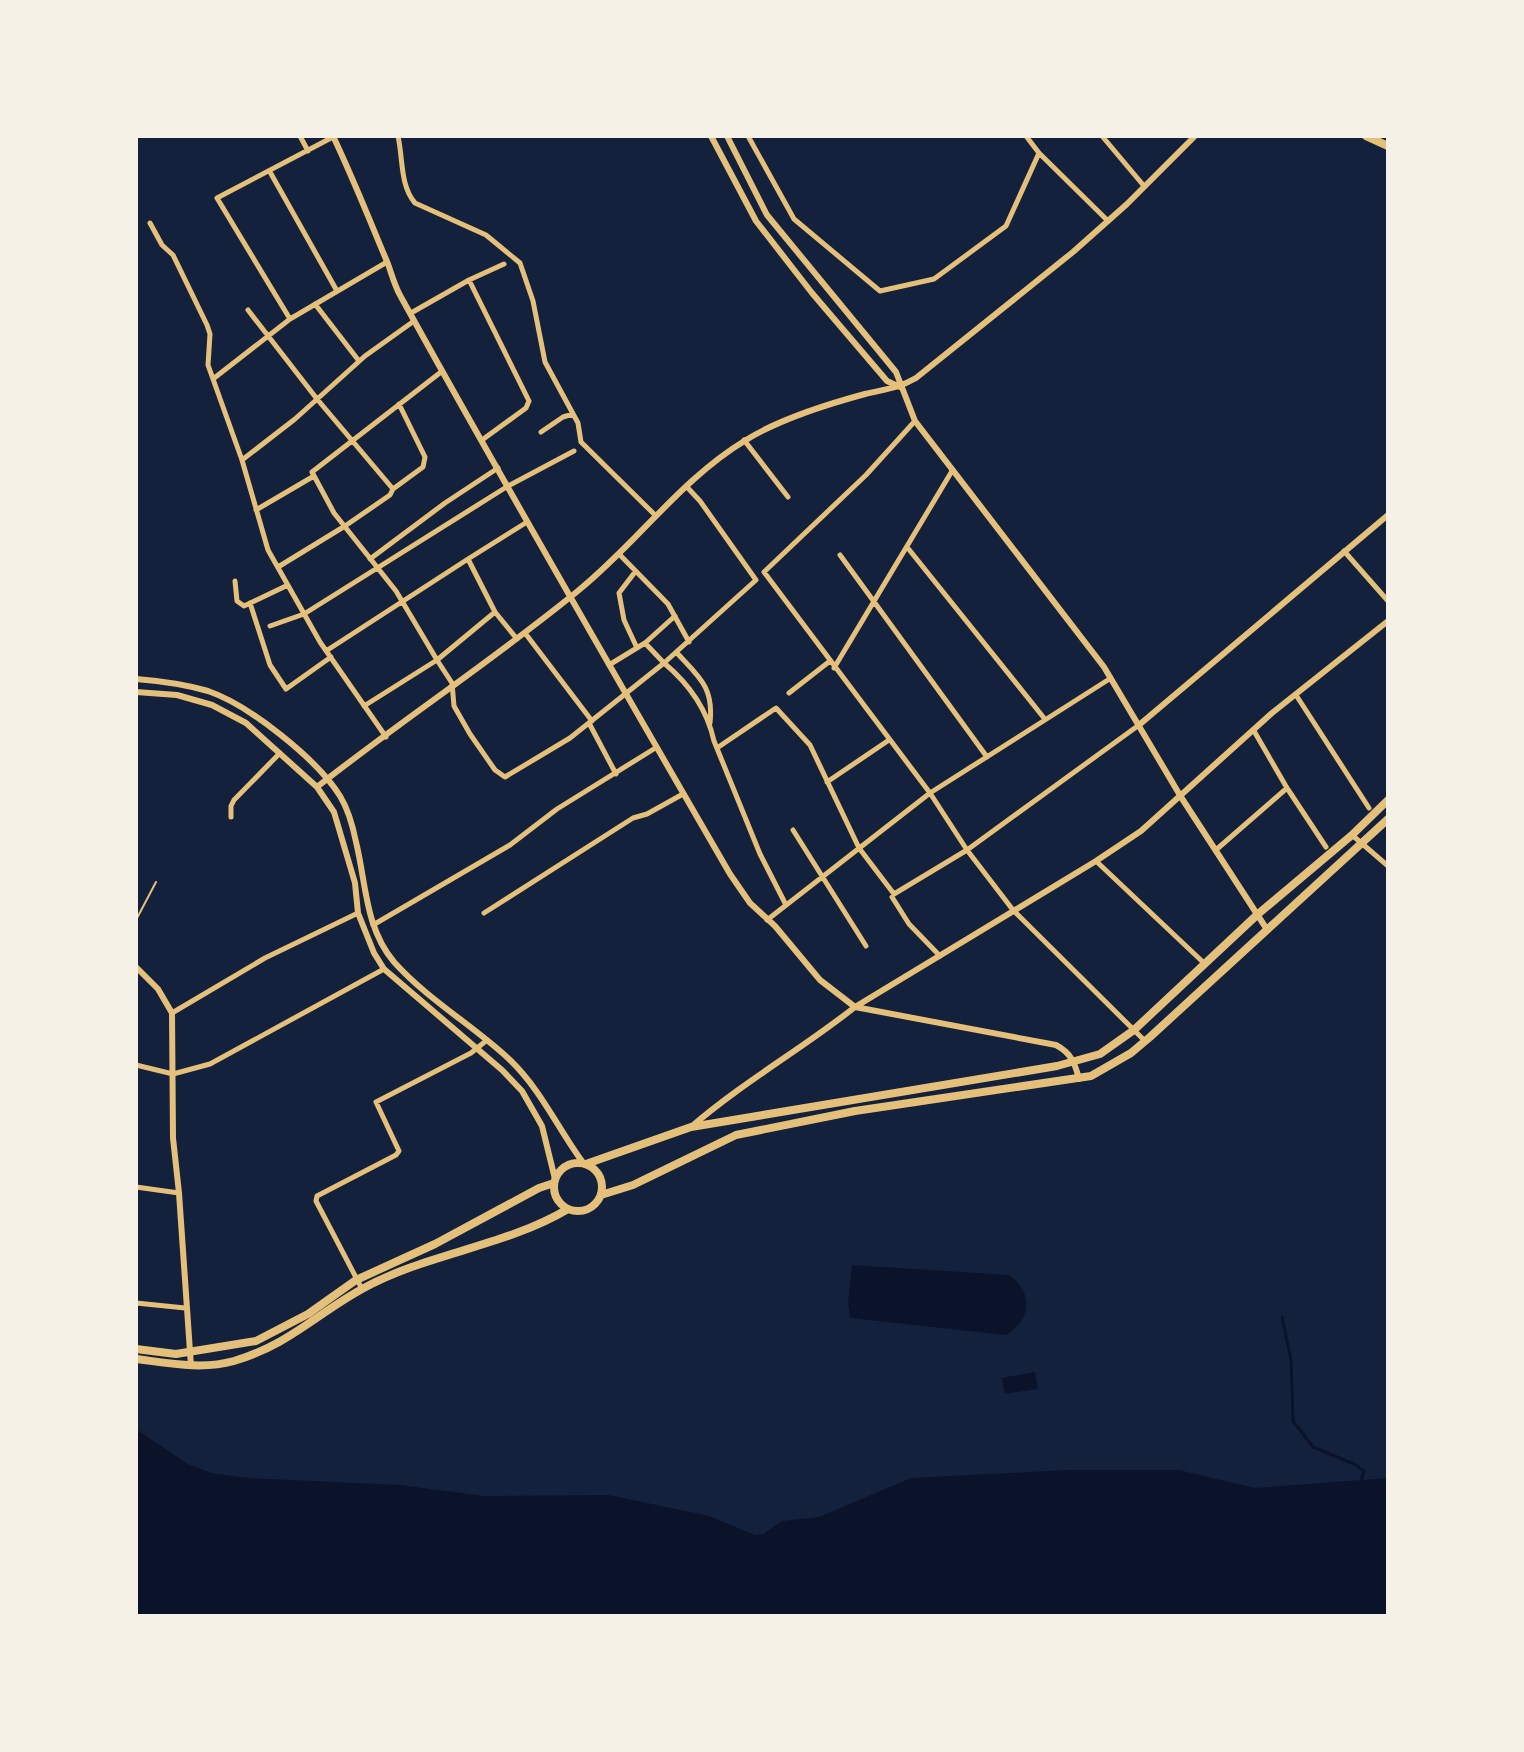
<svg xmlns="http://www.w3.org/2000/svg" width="1524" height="1752" viewBox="0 0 1524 1752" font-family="Ubuntu,sans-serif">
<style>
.water{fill:#0b132b}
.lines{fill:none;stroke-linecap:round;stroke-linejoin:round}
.stream{stroke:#0b132b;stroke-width:3}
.service{stroke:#e5c07b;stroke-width:2}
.minor{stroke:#e5c07b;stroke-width:5}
.tertiary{stroke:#e5c07b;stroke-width:6}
.primary{stroke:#e5c07b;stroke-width:8}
</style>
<rect width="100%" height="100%" fill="#14213d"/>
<path class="water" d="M852,1265L1009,1275C1033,1292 1032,1320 1006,1335L850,1318L848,1303Z
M1035,1372L1038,1389L1005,1394L1002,1378Z
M136,1429L188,1464L211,1473L248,1478L400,1485L485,1496L609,1495L709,1516L755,1535L763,1534L782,1521L819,1517L911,1478L1068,1470H1179L1255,1488L1388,1478V1616H136Z"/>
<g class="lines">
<path class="stream" d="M1282,1317L1291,1360L1293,1421L1313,1447L1354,1464L1364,1471L1361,1481"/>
<path class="service" d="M136,920L156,882"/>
<path class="minor" d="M300,136L308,151
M398,136C403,158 400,186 415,203L486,235L520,263L533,301L545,362L578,423L581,442L656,516
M748,136L794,219L880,291L934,279L1006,226L1039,153
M1026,136L1039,153L1108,221
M1102,136L1144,186
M333,137L217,198L290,319L387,262
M270,172L337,291
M150,223L162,245L173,255L207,325L210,334L208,365L242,460L268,550L320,642L386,737
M469,280L529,401L526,408L482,440
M315,304L359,361
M248,310L317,399L393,489L390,495L345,526L278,567
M411,313L469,280L504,264
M213,379L290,319
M915,421L866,475L764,572L930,793L967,850L1013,910L1145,1041
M541,432L563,417L573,414
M744,440L788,497
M242,460L295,419L365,356L414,321
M686,486L700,501L756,580L664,663C688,683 707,709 714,741L760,854L786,905
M393,489L423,467L425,457L399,404
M256,510L314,476
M907,547L1044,718
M1344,551L1388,601
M619,554L668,604L689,642
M840,555L987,757
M370,559L445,503L498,468
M635,572L619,593L624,620L637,648
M235,581L237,601L244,606L288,585
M250,603L270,665L286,689L331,657
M495,612L437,660L452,683L454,706L470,734L495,770L505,777L570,738L664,663L645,643
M270,626L304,614L508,486L574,451
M525,633L592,721
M517,639L495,612L468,559L527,522
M326,651L468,559
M677,653C699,677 714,687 710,723
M609,665L645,643L675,616
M834,668L952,471
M789,693L830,661
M1296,695L1369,808
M364,706L437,660L396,591L334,513L312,472L441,372
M589,723L616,774
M1254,731L1287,788L1326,847
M717,748L776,708L810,745L859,848L894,894L967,850L1139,725
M827,782L889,740
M231,817V806L234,800L280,753
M793,830L866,946
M1352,835L1388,866
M1217,849L1287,788
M1096,861L1205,964
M892,897L909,924L940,956
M484,913L633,818L647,814L683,794
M767,920L930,793L1111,678
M373,925L510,845L557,809L657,747
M172,1013L265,958L358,913
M136,1065L173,1074L210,1064L384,969
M136,1187L179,1193
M362,1289L316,1201L317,1196L396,1155L399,1151L376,1102L471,1053L487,1040
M136,1303L185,1308"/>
<path class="tertiary" d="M333,136C353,178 370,221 388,264C392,275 395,287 401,297C508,491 619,682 730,874L750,903L775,926L820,980L855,1007L1056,1045C1071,1053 1075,1063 1079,1079
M711,136L756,221L812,293L887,381L900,387
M727,136L767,215L896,372L915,421L1104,667L1181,797L1266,928
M136,679C161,681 184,684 208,691C249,705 317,759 340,796C348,809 353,827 356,842C366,882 365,928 394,962C428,1000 474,1026 510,1060C542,1091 558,1129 584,1164
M136,692L177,695L212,705L246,723L317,787L334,812L355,883L358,913L374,953L384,969L502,1070L522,1091L542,1126L555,1179
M1139,725L1388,515
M317,787C403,719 495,659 579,590C637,543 681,479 746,440C778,420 828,404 865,394C885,389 897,389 916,378L1073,252L1127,204L1195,136
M136,967L158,989L172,1013L173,1138L179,1193L191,1366
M691,1127C743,1082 802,1049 855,1007L1096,861L1141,831L1272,713L1388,621"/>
<path class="primary" d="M1366,136L1388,146
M554 1187a24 24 0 1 1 48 0a24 24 0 1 1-48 0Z
M586,1164L691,1127L1057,1066L1100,1054L1134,1030L1258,914L1352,835L1388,800
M601,1195L633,1185L736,1135L855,1111L1091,1076L1131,1053L1150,1037L1388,819
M136,1349L176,1354L256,1341L308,1314L356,1280L435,1244L539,1188L554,1183
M136,1359C168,1363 202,1370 234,1361C288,1345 315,1315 362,1289C427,1253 504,1247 568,1209"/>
</g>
<rect width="1524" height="1752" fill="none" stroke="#f6f1e7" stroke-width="276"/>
</svg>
